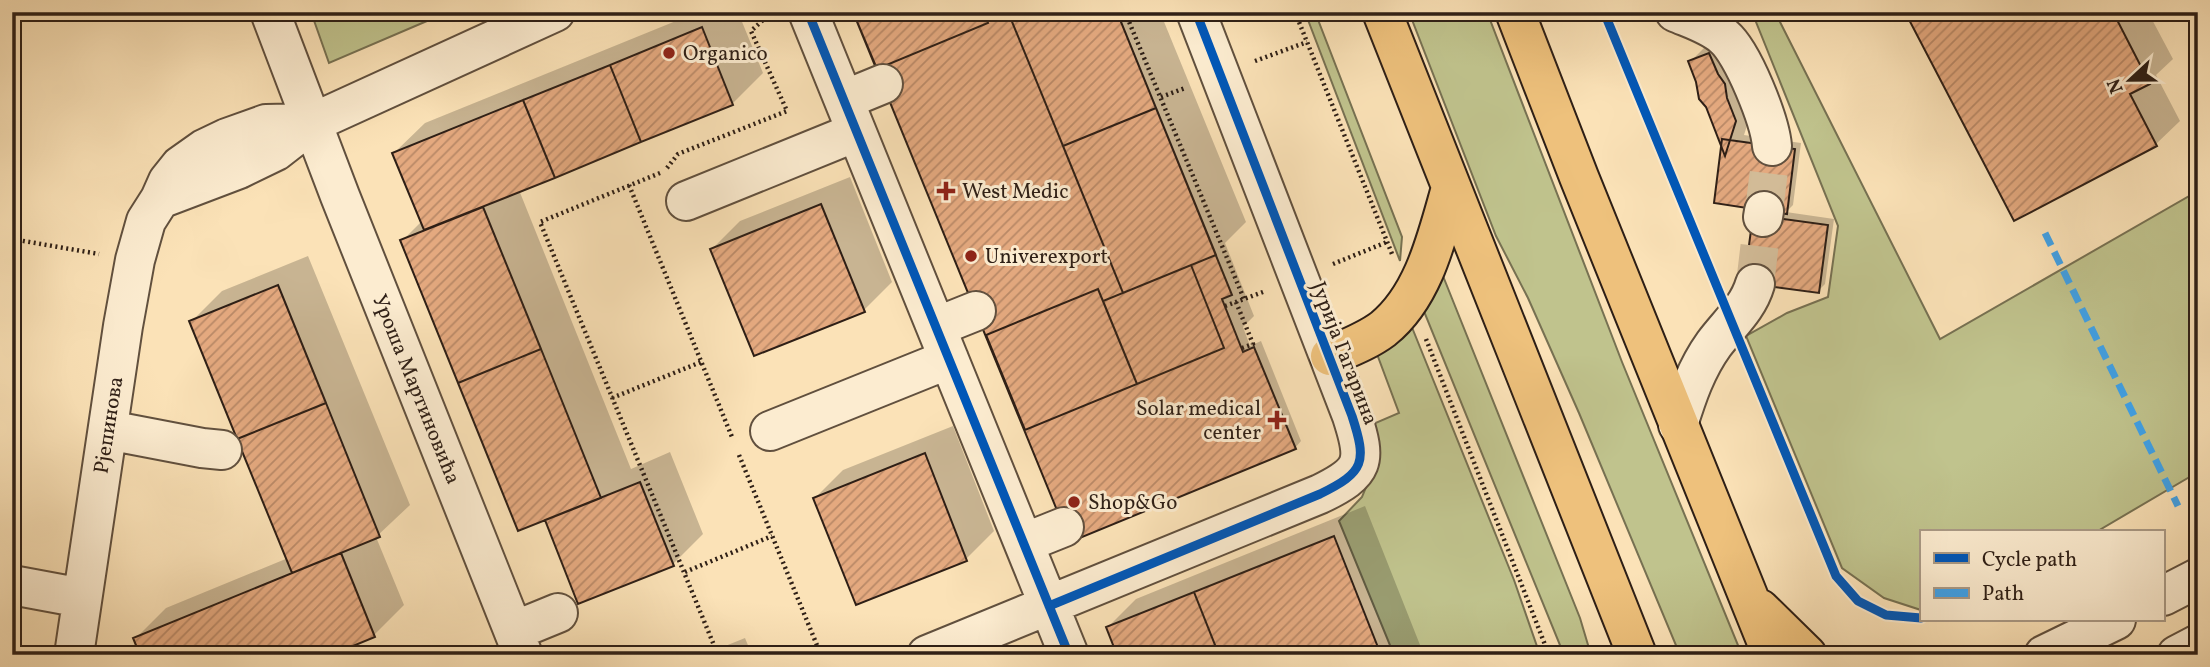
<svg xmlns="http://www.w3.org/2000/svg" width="2210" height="667" viewBox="0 0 2210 667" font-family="Vollkorn,serif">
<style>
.green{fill:#c0c38d;stroke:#777152;stroke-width:2}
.shadow{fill:#0003}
.building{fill:url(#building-hatch);stroke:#2e1f16;stroke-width:2}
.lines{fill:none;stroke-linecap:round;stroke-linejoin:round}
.minor-tunnel{stroke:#d2bb97;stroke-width:38;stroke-dasharray:38 19;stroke-linecap:butt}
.minor-casing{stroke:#61503e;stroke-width:42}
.major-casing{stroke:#2e1f16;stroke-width:42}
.path{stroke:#2e1f16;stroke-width:4.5;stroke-dasharray:2 3.5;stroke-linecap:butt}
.minor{stroke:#fcecd0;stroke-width:38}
.major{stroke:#eec17c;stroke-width:38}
.quiet{stroke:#3ea2ea;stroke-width:7;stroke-dasharray:14 7;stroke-linecap:butt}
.cycleway-casing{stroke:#fcecd0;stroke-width:13}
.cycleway{stroke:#0057b8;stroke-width:9}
.poi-dot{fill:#8f2418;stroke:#fcecd0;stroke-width:2.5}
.labels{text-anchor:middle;stroke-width:6;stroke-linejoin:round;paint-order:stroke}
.poi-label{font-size:21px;fill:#2e1f16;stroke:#fcecd0;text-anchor:start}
.street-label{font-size:21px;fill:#2e1f16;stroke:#fcecd0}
</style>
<defs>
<pattern id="building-hatch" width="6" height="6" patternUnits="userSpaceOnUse" patternTransform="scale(1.75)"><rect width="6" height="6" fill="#e4a97f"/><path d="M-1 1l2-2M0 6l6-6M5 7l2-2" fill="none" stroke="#b98967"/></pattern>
</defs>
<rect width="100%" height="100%" fill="#fbe2b7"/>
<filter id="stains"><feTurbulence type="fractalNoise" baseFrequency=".00286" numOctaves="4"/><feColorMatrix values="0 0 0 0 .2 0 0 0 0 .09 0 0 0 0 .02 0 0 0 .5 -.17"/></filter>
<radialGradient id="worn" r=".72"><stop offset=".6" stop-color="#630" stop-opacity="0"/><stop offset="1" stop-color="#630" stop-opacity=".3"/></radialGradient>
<path class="green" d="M311,12H448L329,63Z
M1305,12H1315L1402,237L1400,261Z
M1409,12H1487L1622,362L1742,655H1680L1579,413L1528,298L1496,236Z
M1752,12H1775L1940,339L2198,191V472L2096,532H1921V610L1884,598L1842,568L1746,336L1787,313L1828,297L1838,226Z
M1439,266L1580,618L1591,655H1564L1423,309Z
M1409,320L1514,580L1540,655H1394L1339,521L1362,497L1378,458L1373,424L1399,413L1377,354Z"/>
<path class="shadow" d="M698,12H738L763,73L732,104L519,190L631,469L670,452L703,534L673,564L545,518L402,241L422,221L394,153L425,123Z
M856,12H1160L1246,222L1225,243L1254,316L1243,327L1250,346L1261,341L1301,441L1295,448Z
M1907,12H2148L2173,59L2156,75L2180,121L2156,144Z
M1710,42L1755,101L1744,135L1801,143L1793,205L1786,212L1834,219L1825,284L1818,291L1755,216L1723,146L1690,62Z
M850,177L892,282L864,310L712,249L740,221Z
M308,256L410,505L376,537L404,605L374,635L136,638L166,608L288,558L191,322L222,291Z
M953,426L994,531L966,559L857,603L815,498L843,470Z
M1365,506L1424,655H1119L1108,627L1136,599Z
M745,638L752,655H703Z"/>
<path class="building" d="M853,12H1117L1232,295L1222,299L1243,352L1254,347L1296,449L1070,542Z
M853,12H984L988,23L877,69Z
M1008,12H1117L1156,108L1063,146Z
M1905,12H2113L2150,84L2130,94L2157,146L2014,221Z
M702,27L733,105L641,142L610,65Z
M1709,53L1718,74L1725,84L1727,98L1736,121L1725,156L1706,107L1699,99L1696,82L1688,61Z
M610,65L641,142L555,178L523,100Z
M523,100L555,178L424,230L392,153Z
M1156,108L1216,255L1123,293L1063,146Z
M1722,139L1795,149L1787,214L1714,203Z
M821,204L865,312L754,356L710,249Z
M483,207L541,349L458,383L400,240Z
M1753,215L1828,225L1819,293L1744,283Z
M1191,265L1224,348L1137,384L1103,301Z
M278,285L326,403L237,439L189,321Z
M1098,289L1137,384L1025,430L986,335Z
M541,349L601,498L518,531L458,383Z
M326,403L380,537L292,573L237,439Z
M925,453L967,561L856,605L813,498Z
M640,482L674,566L578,604L545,520Z
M1334,536L1381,655H1219L1194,592Z
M341,553L375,637L331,655H140L133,638Z
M1194,592L1219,655H1117L1106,627Z"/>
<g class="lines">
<path class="minor-tunnel" d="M1764,211L1772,146
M1755,284L1763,217"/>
<defs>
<path id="minor" d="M270,12L340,196L523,655
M808,12L1069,655
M1675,12C1691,19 1711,25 1724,37C1743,53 1770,121 1772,146
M844,100L883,84
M160,199L239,169L276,151L312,123L555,12
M686,201L856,132
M1763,217L1764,211
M936,327L976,311
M1678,425C1687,396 1696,369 1714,344C1729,324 1748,308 1755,284
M108,430L202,448L222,450
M770,431L949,359
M1024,543L1064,527
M12,585L82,598
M2163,596L2198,578
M514,631L558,613
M74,655L123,326L135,260L146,221L160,199L168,181L180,166L204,149L227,138L266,124L312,123
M927,655L1320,494C1365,472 1367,462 1352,416L1196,12
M2044,655L2116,620
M2177,655L2198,644"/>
<path id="major" d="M1382,12L1637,655
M1515,12L1579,177L1772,655
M1330,356C1348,348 1367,341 1383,329C1424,296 1437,237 1451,188
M1760,609L1807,655"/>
</defs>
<use href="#minor" class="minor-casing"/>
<use href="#major" class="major-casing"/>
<path class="path" d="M1125,12L1244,299
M1295,12L1392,254
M1255,61L1307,42
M1161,97L1185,88
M667,168L678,154L787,111L751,31L763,20L760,12
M660,173L540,222L718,655
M629,185L732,437
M12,239L99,254
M1333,264L1387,242
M1236,302L1253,344L1242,348
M1225,306L1263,292
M1426,339L1549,655
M612,398L701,362
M739,455L821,655
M685,572L772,536"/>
<use href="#minor" class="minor"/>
<use href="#major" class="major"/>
<path class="quiet" d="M2045,233L2178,506"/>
<defs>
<path id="cycleway" d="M808,12L1069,655
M1604,12L1836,576L1858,601L1886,615L1921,618
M1049,606L1320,494C1365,472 1367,462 1352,416L1196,12"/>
</defs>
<use href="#cycleway" class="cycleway-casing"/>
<use href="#cycleway" class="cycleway"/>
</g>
<g class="poi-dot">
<circle cx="669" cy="53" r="7"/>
<path d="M942.5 180.5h7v7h7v7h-7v7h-7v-7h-7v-7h7z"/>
<circle cx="971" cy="256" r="7"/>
<path d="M1273.5 409.5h7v7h7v7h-7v7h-7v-7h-7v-7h7z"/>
<circle cx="1074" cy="502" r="7"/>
</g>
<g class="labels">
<g class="poi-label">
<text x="683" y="60">Organico</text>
<text x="962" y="198">West Medic</text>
<text x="985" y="263">Univerexport</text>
<text x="1261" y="415" text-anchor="end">Solar medical<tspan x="1261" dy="24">center</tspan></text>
<text x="1088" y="509">Shop&amp;Go</text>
</g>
<g class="street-label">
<text transform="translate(1345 353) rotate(69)" y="7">Јурија Гагарина</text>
<text transform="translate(417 389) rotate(68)" y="7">Уроша Мартиновића</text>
<text transform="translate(108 425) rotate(-81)" y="7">Рјепинова</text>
</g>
</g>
<rect width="2210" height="667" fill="none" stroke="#fbe2b7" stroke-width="42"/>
<rect x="14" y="14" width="2182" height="639" fill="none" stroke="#2e1f16" stroke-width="3.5"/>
<rect x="21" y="21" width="2168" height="625" fill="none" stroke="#2e1f16" stroke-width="2"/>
<rect x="1920" y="530" width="245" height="91" fill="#fcecd0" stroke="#aa9a86" stroke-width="2"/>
<rect x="1934" y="553" width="35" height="10" fill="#0057b8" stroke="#aa9a86" stroke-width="2"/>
<text x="1982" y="566" font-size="21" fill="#2e1f16">Cycle path</text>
<rect x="1934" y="588" width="35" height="10" fill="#3ea2ea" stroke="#aa9a86" stroke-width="2"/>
<text x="1982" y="600" font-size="21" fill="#2e1f16">Path</text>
<g transform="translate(2130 80) rotate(248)" stroke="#fcecd0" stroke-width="5" paint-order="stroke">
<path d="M0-5L12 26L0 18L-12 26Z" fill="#2e1f16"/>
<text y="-10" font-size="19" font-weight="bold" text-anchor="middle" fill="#2e1f16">N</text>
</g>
<rect width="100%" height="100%" filter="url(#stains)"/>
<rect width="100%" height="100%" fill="url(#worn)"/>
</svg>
